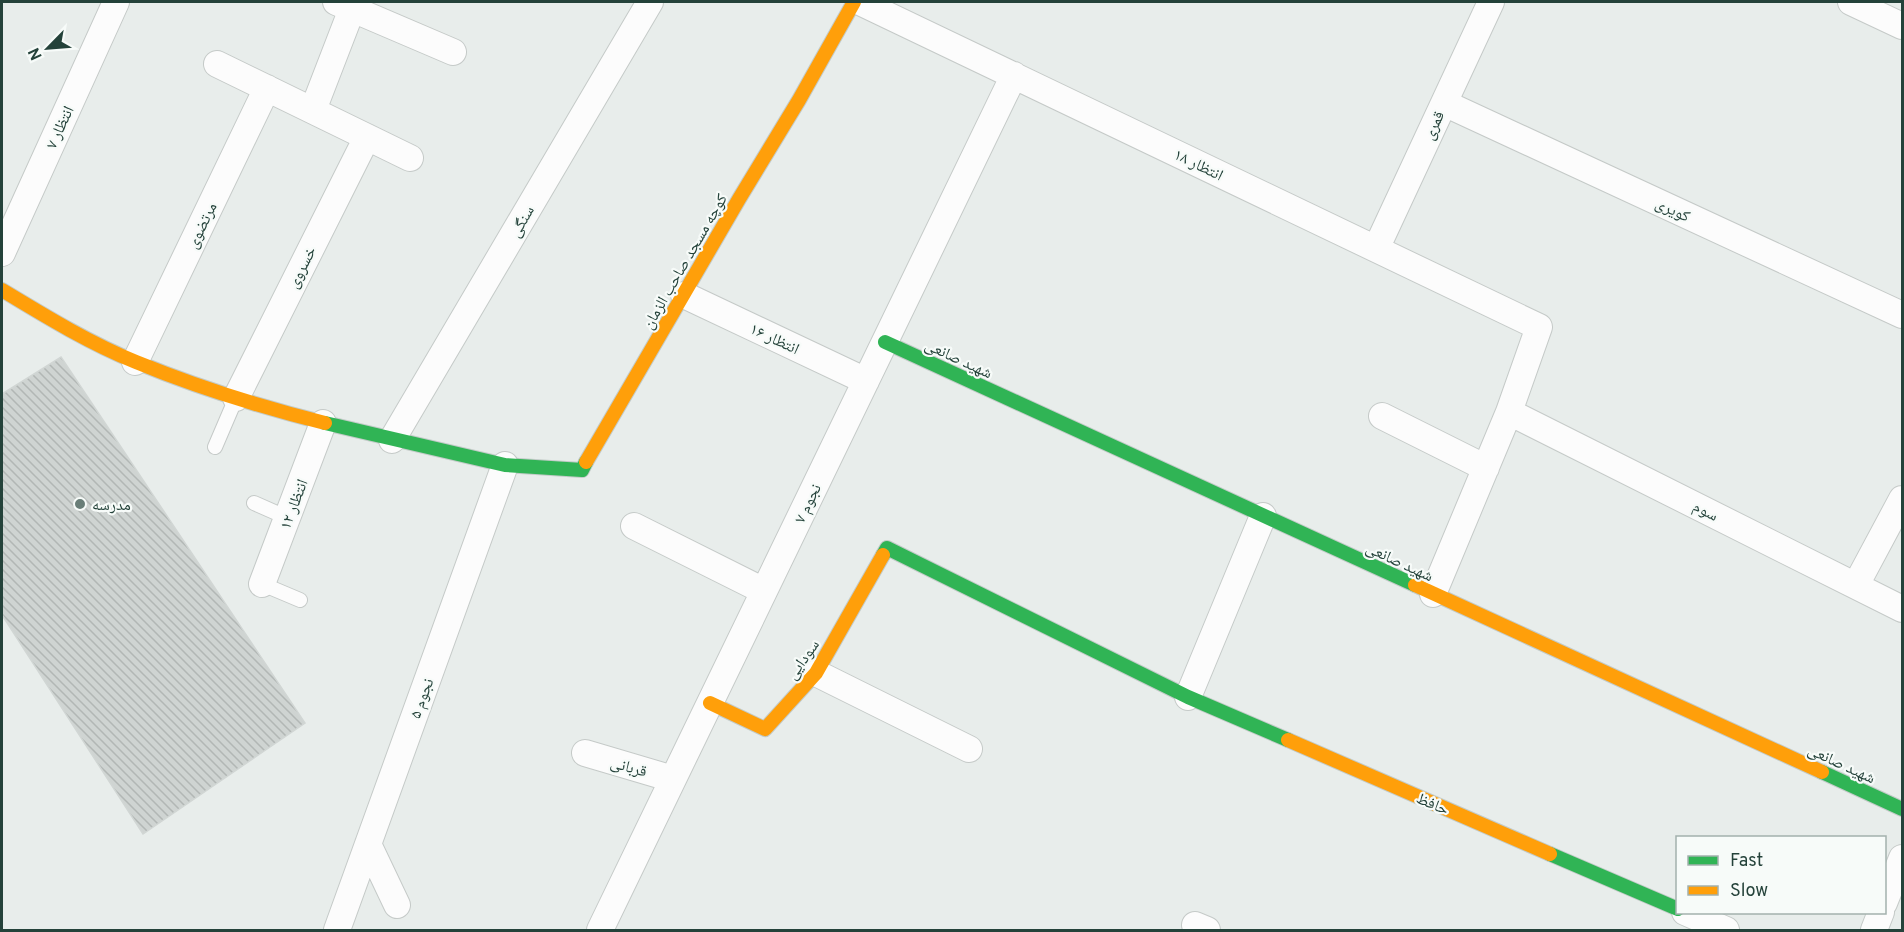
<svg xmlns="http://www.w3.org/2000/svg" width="1904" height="932" viewBox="0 0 1904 932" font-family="Overpass,'Noto Naskh Arabic',sans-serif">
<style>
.building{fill:url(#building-back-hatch);stroke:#d1d6d4;stroke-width:1.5}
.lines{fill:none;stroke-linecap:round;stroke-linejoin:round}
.lane-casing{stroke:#c5cac8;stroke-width:16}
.street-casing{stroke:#c5cac8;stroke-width:28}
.fast-casing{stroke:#c3cbc8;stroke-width:16}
.slow-casing{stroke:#c3cbc8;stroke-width:16}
.lane{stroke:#fcfcfc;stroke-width:14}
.street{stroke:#fcfcfc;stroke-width:26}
.fast{stroke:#30b455;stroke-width:14}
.slow{stroke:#ff9f0a;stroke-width:14}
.poi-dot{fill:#697e78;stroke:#f7fbf9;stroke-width:2}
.labels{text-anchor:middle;stroke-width:4.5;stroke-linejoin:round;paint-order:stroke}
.street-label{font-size:16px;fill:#24423a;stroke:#f7fbf9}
.poi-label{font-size:16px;fill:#24423a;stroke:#f7fbf9;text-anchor:start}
</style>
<defs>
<pattern id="building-back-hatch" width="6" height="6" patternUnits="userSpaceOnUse" patternTransform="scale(1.5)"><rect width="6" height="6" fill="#cfd4d2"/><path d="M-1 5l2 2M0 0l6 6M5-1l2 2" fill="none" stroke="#b2b7b5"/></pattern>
</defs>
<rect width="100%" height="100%" fill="#e8edeb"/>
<path class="building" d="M61,357L305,723L143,834L2,615V394Z"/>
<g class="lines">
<defs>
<path id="lane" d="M215,447L236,398
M254,503L288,518
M262,584L300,600"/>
<path id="street" d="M336,2L453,52
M860,2L1539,327L1509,412L1433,594
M1851,2L1902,26
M217,64L410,158
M1444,103L1902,315
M313,110L352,9
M1376,249L1491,2
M2,253L116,2
M684,295L866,381
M135,362L267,88
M236,398L367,137
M1509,412L1902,609
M1382,416L1486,468
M392,440L650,2
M634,526L764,591
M262,584L323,423
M1856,585L1902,499
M816,673L969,749
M1188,697L1263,516
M585,753L673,779
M368,844L397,905
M1884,903L1902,858
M1685,912L1726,930
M1195,925L1207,930
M337,930L505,465
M600,930L1014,75
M1874,930L1881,912"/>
<path id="fast" d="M885,342L1415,585
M325,423L505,465L582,470L586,462
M883,555L887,548L1188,697L1288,740
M1822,772L1902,809
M1550,854L1678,909"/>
<path id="slow" d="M2,290C45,316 89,343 136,362C197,387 261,407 325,423
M586,462L739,199L799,100L854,2
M1415,585L1822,772
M710,703L765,729L816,673L883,555
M1288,740L1550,854"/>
</defs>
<use href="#lane" class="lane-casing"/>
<use href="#street" class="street-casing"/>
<use href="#fast" class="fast-casing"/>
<use href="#slow" class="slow-casing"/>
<use href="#lane" class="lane"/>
<use href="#street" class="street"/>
<use href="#fast" class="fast"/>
<use href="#slow" class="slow"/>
</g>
<circle class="poi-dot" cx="80" cy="504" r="6"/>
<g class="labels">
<g class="street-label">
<text transform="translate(1433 125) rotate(-65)" y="6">قمری</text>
<text transform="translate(59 127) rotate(-65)" y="6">انتظار ۷</text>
<text transform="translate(1199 164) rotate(26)" y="6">انتظار ۱۸</text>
<text transform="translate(1673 209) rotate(25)" y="6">کویری</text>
<text transform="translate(521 221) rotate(-60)" y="6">سنگی</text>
<text transform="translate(201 225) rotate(-64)" y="6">مرتضوی</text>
<text transform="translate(684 261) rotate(-60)" y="6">کوچه مسجد صاحب الزمان</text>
<text transform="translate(301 267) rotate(-63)" y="6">خسروی</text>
<text transform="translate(775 338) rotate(25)" y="6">انتظار ۱۶</text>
<text transform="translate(959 358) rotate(25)" y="6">شهید صانعی</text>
<text transform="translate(807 503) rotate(-64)" y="6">نجوم ۷</text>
<text transform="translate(293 504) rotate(-69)" y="6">انتظار ۱۲</text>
<text transform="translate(1706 510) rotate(27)" y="6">سوم</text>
<text transform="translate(1400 561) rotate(25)" y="6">شهید صانعی</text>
<text transform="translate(802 659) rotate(-55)" y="6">سودایی</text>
<text transform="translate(421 698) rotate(-70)" y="6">نجوم ۵</text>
<text transform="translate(1842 763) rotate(25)" y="6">شهید صانعی</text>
<text transform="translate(629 766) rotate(16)" y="6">قربانی</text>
<text transform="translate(1433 803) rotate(23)" y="6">حافظ</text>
</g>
<g class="poi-label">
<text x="92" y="510">مدرسه</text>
</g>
</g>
<rect width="1904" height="932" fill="none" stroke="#24423a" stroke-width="6"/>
<rect x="1676" y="836" width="210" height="78" fill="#f7fbf9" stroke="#a3b1ad" stroke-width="1.5"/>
<rect x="1688" y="856" width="30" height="9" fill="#30b455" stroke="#a3b1ad" stroke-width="1.5"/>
<text x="1730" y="866" font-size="18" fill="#24423a">Fast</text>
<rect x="1688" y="886" width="30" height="9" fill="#ff9f0a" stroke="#a3b1ad" stroke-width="1.5"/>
<text x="1730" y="896" font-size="18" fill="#24423a">Slow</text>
<g transform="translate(48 48) rotate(245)" stroke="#f7fbf9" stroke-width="4.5" paint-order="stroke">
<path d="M0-4.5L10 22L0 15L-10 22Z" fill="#24423a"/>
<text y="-9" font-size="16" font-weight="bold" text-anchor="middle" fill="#24423a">N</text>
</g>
</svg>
